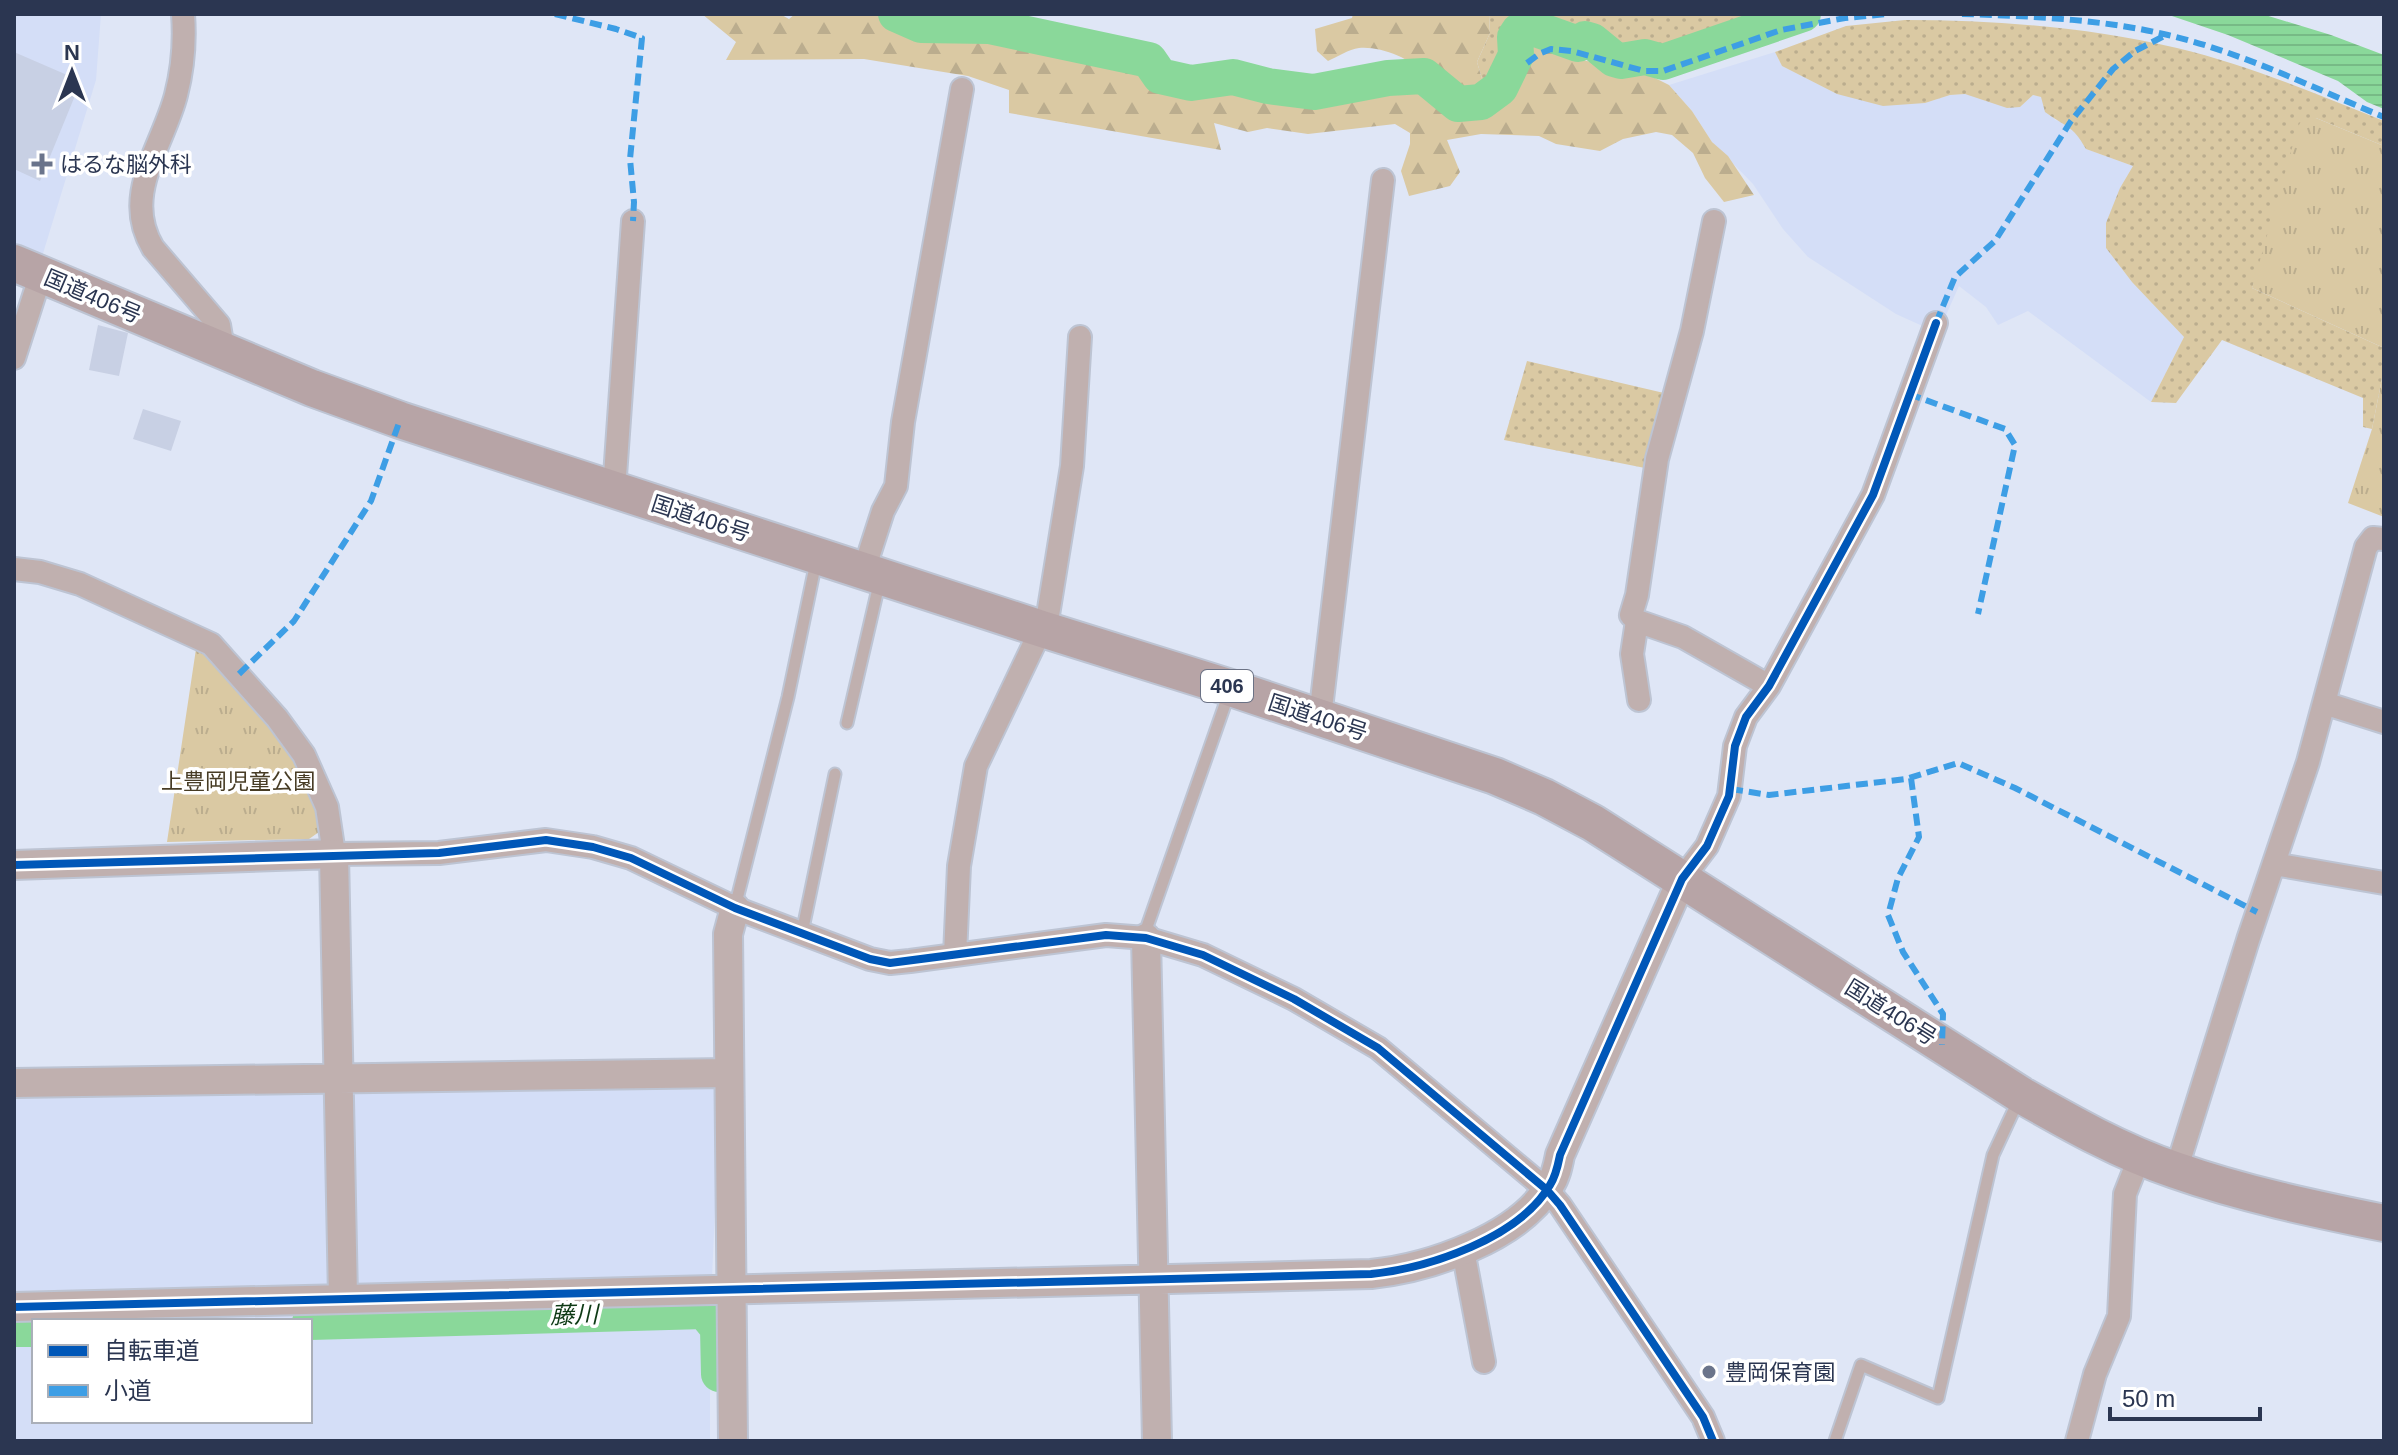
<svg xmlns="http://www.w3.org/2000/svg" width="2398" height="1455" viewBox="0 0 2398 1455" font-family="Helvetica,'Noto Sans JP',sans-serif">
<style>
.built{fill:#d4def7;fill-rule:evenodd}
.grass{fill:url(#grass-dots)}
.forest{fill:url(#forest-firs)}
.park{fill:url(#park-tufts)}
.water{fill:url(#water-rules)}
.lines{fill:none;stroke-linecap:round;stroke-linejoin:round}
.river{stroke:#8ad89a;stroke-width:36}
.building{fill:#c8d0e4}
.service-casing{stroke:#bdc4d3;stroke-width:15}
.minor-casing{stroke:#bdc4d3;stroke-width:26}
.tertiary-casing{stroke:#bdc4d3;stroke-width:32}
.trunk-casing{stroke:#bdc4d3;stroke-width:40}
.service{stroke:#c0b0af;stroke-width:11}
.minor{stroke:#c0b0af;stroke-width:22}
.tertiary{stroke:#c0b0af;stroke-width:28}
.trunk{stroke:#b7a4a6;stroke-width:36}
.quiet{stroke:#3d9ee5;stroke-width:6;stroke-dasharray:12 6;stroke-linecap:butt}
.cycleway-casing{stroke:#fff;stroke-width:13}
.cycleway{stroke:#0057b8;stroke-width:8}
.poi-dot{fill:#6a748b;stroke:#fff;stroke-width:3}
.labels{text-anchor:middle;stroke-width:7;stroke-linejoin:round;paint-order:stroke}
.shield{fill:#fff;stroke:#6b7285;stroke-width:2}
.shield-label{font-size:20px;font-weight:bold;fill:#2b3651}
.poi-label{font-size:22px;fill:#2b3651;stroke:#fff;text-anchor:start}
.street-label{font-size:22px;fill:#2b3651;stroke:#fff}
.park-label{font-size:22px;fill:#473c25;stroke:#fff}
.water-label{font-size:24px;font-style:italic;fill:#0e3a15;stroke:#fff}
</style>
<defs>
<pattern id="grass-dots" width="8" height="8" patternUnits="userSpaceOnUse" patternTransform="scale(2)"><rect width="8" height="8" fill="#dac9a3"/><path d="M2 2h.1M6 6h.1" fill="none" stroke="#bbad8e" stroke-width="1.8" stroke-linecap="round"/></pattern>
<pattern id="forest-firs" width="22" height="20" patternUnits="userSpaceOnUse" patternTransform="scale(2)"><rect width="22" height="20" fill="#dac9a3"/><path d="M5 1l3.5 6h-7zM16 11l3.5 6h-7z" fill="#bbad8e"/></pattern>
<pattern id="park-tufts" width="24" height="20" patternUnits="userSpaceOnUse" patternTransform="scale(2)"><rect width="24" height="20" fill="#dac9a3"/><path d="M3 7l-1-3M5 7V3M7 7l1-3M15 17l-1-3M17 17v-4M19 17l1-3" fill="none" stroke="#bbad8e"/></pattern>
<pattern id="water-rules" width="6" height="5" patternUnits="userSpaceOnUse" patternTransform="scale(2)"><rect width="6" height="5" fill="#8ad89a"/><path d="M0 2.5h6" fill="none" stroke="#77ba86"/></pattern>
</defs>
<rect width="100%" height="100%" fill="#dfe6f6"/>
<path class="built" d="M14,14H101L96,80L41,260L14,248Z
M1775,52L1782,66L1837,94L1925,103L1950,95L1965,94L2020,107L2033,95L2041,97L2055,120L2065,122L2078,134L2086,149L2133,166L2120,188L2106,248L2132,282L2184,337L2151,402L2028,311L1998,325L1986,307L1959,286L1938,333L1896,314L1808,257L1783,229L1753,184L1712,142L1692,111L1669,85Z
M710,1080L720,1090L710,1326V1441H14V1092ZM34,1321H310V1421H34Z"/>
<path class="grass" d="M1489,14H1786L1664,56L1632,53L1623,57L1616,56L1594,38L1584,36L1577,39L1550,33L1528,23L1517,28L1512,35V54L1498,87L1486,92L1477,62L1490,33Z
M1905,20C1997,20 2087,27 2177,48C2248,65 2317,94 2384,121V146L2316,118L2252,288L2384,348V368L2372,429L2363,427V398L2222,340L2176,403L2151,402L2184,337L2132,282L2106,248V223L2120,188L2133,166L2086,149C2072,124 2065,127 2045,112L2041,97L2033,95L2020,107L2007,108L1965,94L1950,95L1925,103L1883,106L1837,94L1782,66L1775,52L1846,26Z
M1527,361L1664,393L1645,468L1504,440Z"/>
<path class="forest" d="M702,14H780L789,19L795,14H896L921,25L989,26L1149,60L1160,76L1191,83L1233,77L1268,86L1314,92L1388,78L1424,75C1412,58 1380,46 1359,48C1349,49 1337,57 1328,61L1317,51L1315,29L1352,18L1353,14H1489L1490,33L1477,62L1486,92L1503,90L1521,57L1522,34L1529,31L1537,33L1583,60L1653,77L1669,85L1692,111L1712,142L1728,156L1754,195L1724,202L1705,178L1693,153L1672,135L1656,132L1623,139L1600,151L1556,144L1539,136L1481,134L1447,140L1460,172L1450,186L1409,196L1401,171L1410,144V133L1395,124L1308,134L1267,128L1248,132L1214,123L1221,150L1009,113V90L968,76L864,59L726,60L736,42Z"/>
<path class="park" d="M2316,118L2384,146V348L2252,288L2298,127L2301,121Z
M2384,368V517L2348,503L2372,429Z
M196,649L205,652L269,721L295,756L319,806V832L309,839L167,842Z"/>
<path class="water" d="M2166,14H2262L2331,35L2384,55V109L2367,102L2338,81L2228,35Z"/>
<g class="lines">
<path class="river" d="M896,14L921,25L989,26L1149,60L1160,76L1191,83L1233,77L1268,86L1314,92L1388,78L1424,76L1458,104L1481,102L1500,88L1516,55L1515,37L1519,31L1529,28L1536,29L1578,44L1585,39L1592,41L1614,59L1621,61L1645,57L1663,62L1803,14
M310,1322L704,1311L718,1328L719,1374
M14,1329H34"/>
</g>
<path class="building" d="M14,52L81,81L40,181L14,169Z
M98,325L128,333L119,376L89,370Z
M143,409L181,421L171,451L133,439Z"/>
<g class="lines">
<defs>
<path id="service" d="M847,723L880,580
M735,907L788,697L816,562
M802,933L835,774
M1146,937L1147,927L1229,693
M1835,1441L1861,1365L1938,1398L1993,1155L2019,1099"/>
<path id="minor" d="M183,14C185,41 183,68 176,95C163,146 121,195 153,248L219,325L221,337L218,349
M14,358L41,274
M614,490L633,221
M14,569L40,572L80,584L211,644L277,718L304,755L327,807L334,854L439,853L546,840L593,847L631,858L735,908L870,959L890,963L910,961L1106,935L1146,938L1203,955L1294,999L1378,1048L1547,1190L1560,1205L1703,1417L1713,1441
M864,570L883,511L896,486L903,422L962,89
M1637,621L1683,637L1769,686
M1639,700L1632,654L1637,621L1631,615L1637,595L1657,459L1692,331L1714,221
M2324,703L2384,722
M1320,717L1383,180
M2274,864L2384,883
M1682,879L1707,846L1729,796L1735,746L1746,717L1769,686L1873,495L1936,323
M955,955L959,866L976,766L1048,615L1072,466L1080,337
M2176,1171L2248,940L2308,762L2366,547L2373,538L2384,539
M1463,1250L1484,1362
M2077,1441L2095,1374L2119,1316L2125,1194L2140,1156"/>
<path id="tertiary" d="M14,865L334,854L343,1298
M1146,938L1157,1441
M14,1083L729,1073
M14,1307L1371,1274C1429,1268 1519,1238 1550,1185C1556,1176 1558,1165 1560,1155L1682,879
M733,1441L728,934L735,908"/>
<path id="trunk" d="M14,263L312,388L400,420L1042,629L1231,688L1495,776L1544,797L1593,823L2021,1095C2070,1123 2121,1152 2175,1170C2243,1194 2315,1209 2384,1223"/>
</defs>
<use href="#service" class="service-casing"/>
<use href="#minor" class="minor-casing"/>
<use href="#tertiary" class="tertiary-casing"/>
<use href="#trunk" class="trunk-casing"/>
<use href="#service" class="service"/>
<use href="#minor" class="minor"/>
<use href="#tertiary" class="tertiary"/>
<use href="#trunk" class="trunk"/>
<path class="quiet" d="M555,14L616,29L642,38L630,159L634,202L633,221
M1962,14C2030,16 2101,19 2168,35C2244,53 2313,88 2384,117
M1527,63L1539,54L1551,49L1572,51L1644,71H1663L1781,30L1845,18L1888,14
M1936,323L1955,277L1995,241L2071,121L2113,69L2135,51L2166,35
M1909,394L2005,429L2015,445L1978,614
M239,674L294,621L371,501L400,420
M1911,778L1919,837L1898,878L1888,915L1903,952L1943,1014L1942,1045
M1731,789L1769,795L1906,779L1958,763L2015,788L2257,912"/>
<defs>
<path id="cycleway" d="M14,865L439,853L546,840L593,847L631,858L735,908L870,959L890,963L1106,935L1146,938L1203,955L1294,999L1378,1048L1547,1190L1560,1205L1703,1417L1713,1441
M14,1307L1371,1274C1429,1268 1519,1238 1550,1185C1556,1176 1558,1165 1560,1155L1682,879L1707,846L1729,796L1735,746L1746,717L1769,686L1873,495L1936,323"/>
</defs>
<use href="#cycleway" class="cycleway-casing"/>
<use href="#cycleway" class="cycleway"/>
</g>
<g class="poi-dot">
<path d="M38 152h8v8h8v8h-8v8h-8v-8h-8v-8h8z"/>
<circle cx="1709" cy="1372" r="8"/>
</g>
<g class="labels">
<rect class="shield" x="1201" y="670" width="52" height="32" rx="6"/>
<g class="shield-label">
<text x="1227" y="693">406</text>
</g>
<g class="poi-label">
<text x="60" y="172">はるな脳外科</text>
<text x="1725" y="1380">豊岡保育園</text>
</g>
<g class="street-label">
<text transform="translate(93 296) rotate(23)" y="8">国道406号</text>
<text transform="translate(701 518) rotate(18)" y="8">国道406号</text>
<text transform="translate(1318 717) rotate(18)" y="8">国道406号</text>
<text transform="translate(1891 1012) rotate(32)" y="8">国道406号</text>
</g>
<g class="park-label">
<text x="238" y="789">上豊岡児童公園</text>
</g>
<g class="water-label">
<text transform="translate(574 1315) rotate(-1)" y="8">藤川</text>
</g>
</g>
<rect width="2398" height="1455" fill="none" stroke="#2b3651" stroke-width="32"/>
<rect x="32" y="1319" width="280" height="104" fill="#ffffff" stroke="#aaafb9" stroke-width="2"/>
<rect x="48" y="1345" width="40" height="12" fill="#0057b8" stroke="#aaafb9" stroke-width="2"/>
<text x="104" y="1359" font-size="24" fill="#2b3651">自転車道</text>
<rect x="48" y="1385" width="40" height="12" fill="#3d9ee5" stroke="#aaafb9" stroke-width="2"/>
<text x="104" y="1399" font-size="24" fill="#2b3651">小道</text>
<g transform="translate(72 72)" stroke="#ffffff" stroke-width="6" paint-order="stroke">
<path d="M0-6L14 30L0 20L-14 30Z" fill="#2b3651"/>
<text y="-12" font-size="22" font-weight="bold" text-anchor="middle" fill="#2b3651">N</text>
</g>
<path d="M2110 1407v12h150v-12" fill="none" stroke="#2b3651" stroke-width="4"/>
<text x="2122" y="1407" font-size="24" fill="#2b3651" stroke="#ffffff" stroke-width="6" paint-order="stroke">50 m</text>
</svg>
